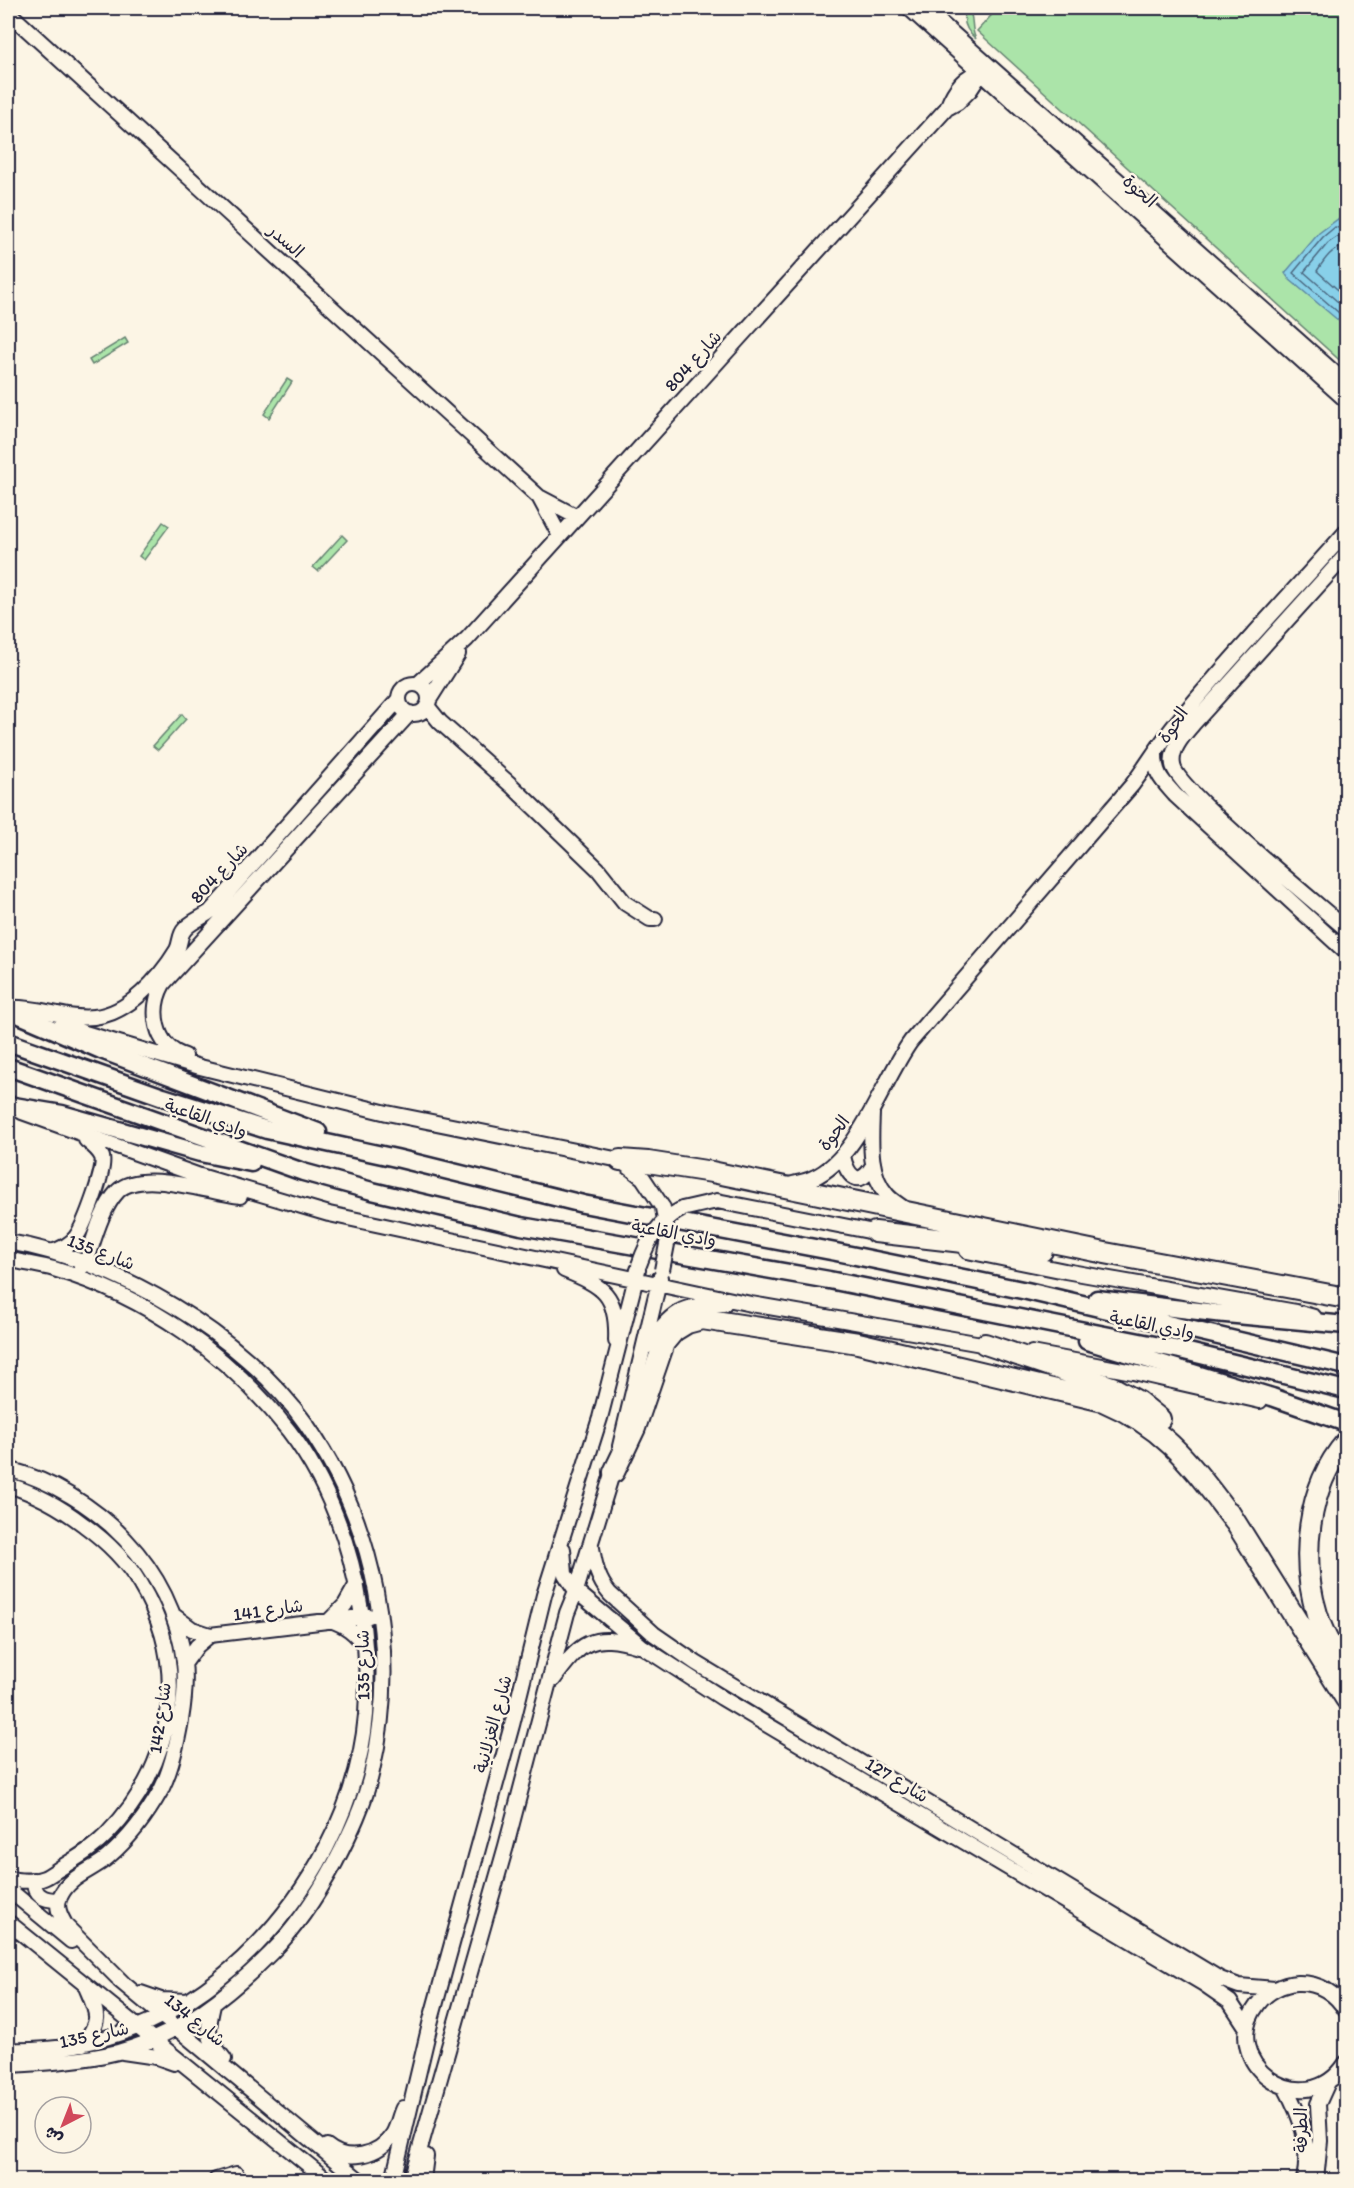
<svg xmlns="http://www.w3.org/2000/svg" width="1354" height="2188" viewBox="0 0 1354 2188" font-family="Itim,'Playpen Sans Arabic',sans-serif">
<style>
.green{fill:#abe4a9;stroke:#668372;stroke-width:1.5}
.water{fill:#88d0e9;stroke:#5f8aa3;stroke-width:1.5}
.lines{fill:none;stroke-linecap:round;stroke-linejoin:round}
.shore{stroke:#4b6881;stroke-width:1.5}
.minor-casing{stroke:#22223b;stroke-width:18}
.major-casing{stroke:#22223b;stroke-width:21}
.highway-casing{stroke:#22223b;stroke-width:24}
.minor{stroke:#fcf5e5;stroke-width:14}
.major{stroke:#fcf5e5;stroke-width:16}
.highway{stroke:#fcf5e5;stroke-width:20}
.minor-bridge-casing{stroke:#22223b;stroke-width:18;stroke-linecap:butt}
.minor-bridge{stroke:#fcf5e5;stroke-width:14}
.labels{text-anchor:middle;stroke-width:5;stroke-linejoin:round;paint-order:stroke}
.street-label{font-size:18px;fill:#22223b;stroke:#fcf5e5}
</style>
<rect width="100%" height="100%" fill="#fcf5e5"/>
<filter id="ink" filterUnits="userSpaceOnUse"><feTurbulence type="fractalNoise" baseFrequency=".0167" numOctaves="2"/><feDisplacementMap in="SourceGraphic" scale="12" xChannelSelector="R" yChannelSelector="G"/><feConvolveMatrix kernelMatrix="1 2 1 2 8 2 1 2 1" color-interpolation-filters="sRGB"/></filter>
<g filter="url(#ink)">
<path class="green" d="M966,8H968C975,17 970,29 976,39C966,31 962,20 966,8Z
M998,8H1346V366L977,31Z
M125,338L128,343L92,365L89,360Z
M287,379L292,382L269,418L264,414Z
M163,522L169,526L144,560L139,556Z
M342,535L347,540L318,571L313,567Z
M182,714L186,719L158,750L153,746Z"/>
<path class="water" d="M1338,219L1342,221L1346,231V327L1289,279L1285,273L1319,233Z"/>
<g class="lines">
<path class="shore" d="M1346,230L1335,227L1323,237L1293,273L1346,319
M1346,238L1337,237L1328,243L1304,272L1346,309
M1346,247C1333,246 1324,260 1317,271L1346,297"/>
<defs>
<path id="minor" d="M909,8L1346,400
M924,8L1346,383
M8,12L539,497L577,517
M947,108C953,92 963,76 980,72
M539,497L560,536
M1346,555L1193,724C1184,735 1170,749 1173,765C1176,789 1319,905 1346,929
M399 699a15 15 0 1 1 30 0a15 15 0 1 1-30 0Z
M418,684L467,639L947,108L958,102L970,90L987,64
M429,700L458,654
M427,706L440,722L512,786L598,869L625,903L650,919H655
M1155,754C1155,775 1162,780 1175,795L1346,952
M8,1008C39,1006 64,1020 94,1017C128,1014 160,978 177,950C181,942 179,935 185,929C190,922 204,917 211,911L399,699
M61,1026L200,1067L387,1113L620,1160L643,1178L663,1208
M185,1056C154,1047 149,1009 163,984L410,713
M22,1112L200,1176L329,1214L751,1304L993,1346
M872,1113C871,1141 868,1173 887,1195C892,1201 900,1205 906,1210
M843,1156C847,1177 860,1189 873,1165
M786,1186C795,1183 805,1182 813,1178C859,1158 882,1081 911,1041L1132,785C1148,764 1161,741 1178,721C1232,656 1290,595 1346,532
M1346,1203V1192
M682,1209L717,1201L884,1234
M8,1242C114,1259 244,1335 306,1424C376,1524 400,1652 372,1771C365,1803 350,1834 335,1863C317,1896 298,1926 271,1953C228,1996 178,2036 118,2052C82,2061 44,2063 8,2065
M967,1251L1065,1271L1296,1312L1314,1317
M52,1252C61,1249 70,1245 76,1237C84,1226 106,1169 102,1157C99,1150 91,1144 86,1140
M8,1259C23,1263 39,1265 54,1269C146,1296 230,1355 289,1431C328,1482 351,1546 361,1610C366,1645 368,1680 366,1715C358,1807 309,1896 243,1958C179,2019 96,2053 8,2050
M81,1268L86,1263C94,1240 101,1209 118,1191C141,1168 211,1193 240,1196
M564,1270C603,1286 618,1294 616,1341
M646,1347C673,1312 678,1305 724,1304
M1032,1353L1133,1372L1260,1401
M620,1446L660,1278
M8,1469C95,1492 174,1568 184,1662C186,1680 184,1702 181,1720C177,1744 172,1768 161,1790C147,1815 130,1838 108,1857C92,1871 69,1876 60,1897C55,1907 61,1917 66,1926L125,1985
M8,1485C35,1493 62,1508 84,1525C106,1541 126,1560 140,1584C191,1668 174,1766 107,1834C93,1849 76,1858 59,1869C54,1872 49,1876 44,1878C32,1883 19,1880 8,1879
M592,1548C595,1566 598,1580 610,1594L654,1634L696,1663L1220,1979L1239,1986L1275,1989
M563,1549L565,1574L576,1591L643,1647L722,1698L1204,1984L1230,2002L1247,2028
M357,1584L345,1605L330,1620C346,1625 355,1633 365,1646
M173,1615L192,1629L210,1635L369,1616
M184,1664L197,1646L210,1635
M553,1680C581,1642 591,1632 639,1646
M33,1880C35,1896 43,1900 58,1900
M8,1889L71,1941
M8,1922L327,2180
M119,1980L359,2180
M141,1993L161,2000L189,2001
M213,2005C207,2031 206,2037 224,2059
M1346,2011C1336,1993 1318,1982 1297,1983C1282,1984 1267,1992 1258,2004C1214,2061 1304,2127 1346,2063
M83,2044C102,2019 98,2015 86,1987
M123,2052L157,2057L174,2063
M1285,2087C1302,2118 1311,2145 1304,2180
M327,2146C347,2163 379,2156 393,2134C398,2126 399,2116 403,2108
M216,2180L236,2174
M393,2180L431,2020L512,1725L544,1595L600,1418L638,1270
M411,2180L506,1846L567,1613L576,1591L615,1464
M423,2180L426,2156
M1316,2180L1320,2141L1318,2104L1328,2082"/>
<path id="major" d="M8,1010L101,1050L318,1132
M8,1042L163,1097L267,1130L396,1158L583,1204L836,1252L1027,1291L1346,1366
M8,1067L303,1172L372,1191L521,1226L829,1280L1180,1350L1346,1390
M8,1105L62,1114L200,1153L251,1163
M1097,1299L1215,1313L1346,1325
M1087,1341L1272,1397L1346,1423"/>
<path id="highway" d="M620,1160L648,1162L712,1172L1105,1253L1346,1298
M875,1232L1042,1251
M985,1344L1112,1387L1139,1402L1160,1419
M1346,1442C1307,1487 1300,1559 1317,1614C1323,1635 1335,1654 1346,1672
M614,1472L635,1428L664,1343L674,1331L687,1323L702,1319L858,1343L1103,1401C1169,1429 1193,1468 1235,1522
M1229,1512L1346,1699"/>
</defs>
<use href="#minor" class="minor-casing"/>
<use href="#major" class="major-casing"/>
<use href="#highway" class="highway-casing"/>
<use href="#minor" class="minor"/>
<use href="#major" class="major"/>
<use href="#highway" class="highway"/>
<defs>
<path id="minor-bridge" d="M639,1265C648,1240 658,1221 682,1209
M662,1270L668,1239L663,1208"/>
</defs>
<use href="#minor-bridge" class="minor-bridge-casing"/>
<use href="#minor-bridge" class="minor-bridge"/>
</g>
</g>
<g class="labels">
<g class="street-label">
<text transform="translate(1140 191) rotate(42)" y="6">الحوة</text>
<text transform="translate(286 241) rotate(42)" y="6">السدر</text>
<text transform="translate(693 361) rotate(-48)" y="6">شارع 804</text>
<text transform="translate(1173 725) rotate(-56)" y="6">الحوة</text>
<text transform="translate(219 873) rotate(-47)" y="6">شارع 804</text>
<text transform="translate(206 1118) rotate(19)" y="6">وادي القاعية</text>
<text transform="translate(834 1133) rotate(-53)" y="6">الحوة</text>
<text transform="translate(674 1233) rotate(10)" y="6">وادي القاعية</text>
<text transform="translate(101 1252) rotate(21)" y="6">شارع 135</text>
<text transform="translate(1152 1325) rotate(11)" y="6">وادي القاعية</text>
<text transform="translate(268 1610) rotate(-8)" y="6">شارع 141</text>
<text transform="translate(363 1665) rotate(-91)" y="6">شارع 135</text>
<text transform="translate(160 1718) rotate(-82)" y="6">شارع 142</text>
<text transform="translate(493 1724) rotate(-75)" y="6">شارع الغزلانية</text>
<text transform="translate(897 1780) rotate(31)" y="6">شارع 127</text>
<text transform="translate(195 2020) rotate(39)" y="6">شارع 134</text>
<text transform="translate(94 2035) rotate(-12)" y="6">شارع 135</text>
<text transform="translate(1301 2130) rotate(-90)" y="6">الطرفة</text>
</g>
</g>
<rect width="1354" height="2188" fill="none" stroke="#fcf5e5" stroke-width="30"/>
<rect x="15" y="15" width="1324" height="2158" fill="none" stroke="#22223b" stroke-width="2" filter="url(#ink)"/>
<g transform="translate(63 2125) rotate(222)"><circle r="28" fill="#fcf5e5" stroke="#a5a1a1" stroke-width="1.5"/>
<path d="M0-4.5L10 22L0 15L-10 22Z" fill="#d1495b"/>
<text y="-9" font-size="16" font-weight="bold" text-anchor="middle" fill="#22223b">ش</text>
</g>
</svg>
